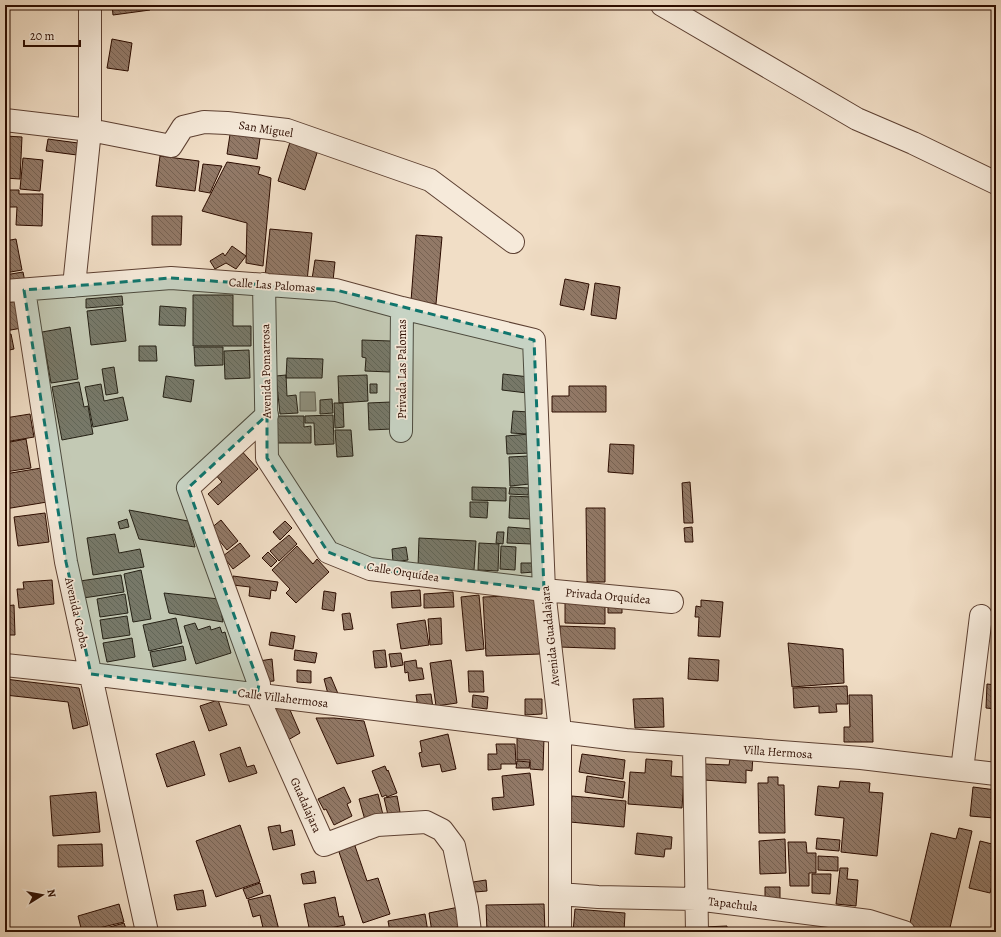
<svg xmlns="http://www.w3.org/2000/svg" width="1001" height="937" viewBox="0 0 1001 937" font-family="Alegreya,serif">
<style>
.water{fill:#ae9783;stroke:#7a5f4f}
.building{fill:url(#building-back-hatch);stroke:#2c0c00}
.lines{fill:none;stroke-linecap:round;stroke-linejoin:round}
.minor-casing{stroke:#5d4032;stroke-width:24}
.minor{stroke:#f6eada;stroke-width:22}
.marked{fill:#0f766e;fill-opacity:0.2;stroke:#0f766e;stroke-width:3;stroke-dasharray:8 5;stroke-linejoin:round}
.labels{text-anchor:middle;stroke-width:3.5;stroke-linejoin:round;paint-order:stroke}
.street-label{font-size:12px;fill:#2c0c00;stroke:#f6eada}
</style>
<defs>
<pattern id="building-back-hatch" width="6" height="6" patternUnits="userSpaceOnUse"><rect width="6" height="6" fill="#927967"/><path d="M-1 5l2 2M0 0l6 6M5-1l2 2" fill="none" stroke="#776252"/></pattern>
</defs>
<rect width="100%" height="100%" fill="#f1dec6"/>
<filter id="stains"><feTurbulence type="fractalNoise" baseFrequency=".005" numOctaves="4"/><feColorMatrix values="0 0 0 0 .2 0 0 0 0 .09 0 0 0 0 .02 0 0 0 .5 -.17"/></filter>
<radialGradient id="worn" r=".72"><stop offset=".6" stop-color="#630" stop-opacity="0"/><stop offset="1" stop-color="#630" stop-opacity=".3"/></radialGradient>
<path class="water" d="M300,392H315L316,411H300Z"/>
<path class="building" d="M112,5H150V10L113,15Z
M112,39L132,43L128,71L107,68Z
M231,128L261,132L257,159L227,154Z
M5,136L22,137L20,179L5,178Z
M48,139L78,143L77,155L46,151Z
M290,142L318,150L305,190L278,181Z
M160,156L199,161L195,191L156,186Z
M23,158L43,160L40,191L20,189Z
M227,162L260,167L258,174L271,178L263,266L246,263L247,223L202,211Z
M203,164L222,166L210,193L199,191Z
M5,190H19V194H43L42,226L16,225L17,207H5Z
M152,216H182L181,245H152Z
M270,229L312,233L307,281L265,277Z
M416,235L442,237L436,304L411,301Z
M16,239L22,270L5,273V241Z
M232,246L246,256L236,269L226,263L215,269L210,261L223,253L225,256Z
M315,260L335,262L333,281L312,279Z
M23,272L25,282L5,285V275Z
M565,279L589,284L584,310L560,305Z
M595,283L620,287L616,319L591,315Z
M193,295H233V326H251V346H193Z
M122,296L123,305L86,308V299Z
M18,301L22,328L5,331V303Z
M160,306L186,308L185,326L159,325Z
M122,307L126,341L91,345L87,311Z
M70,327L78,379L51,383L42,332Z
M11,334L14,349L5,351V335Z
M362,340L391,341L390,372L365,371L366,358L362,357Z
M139,346H156L157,361H139Z
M194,347H223V365L195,366Z
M249,350L250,378L225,379L224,351Z
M287,358L323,359L322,378H286Z
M114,367L118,393L106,395L102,369Z
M503,374L529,377L527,393L502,390Z
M286,375L287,396L296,395L298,413L280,414L276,376Z
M367,375L368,401L339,403L338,376Z
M166,376L194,380L191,402L163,397Z
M79,382L84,407L88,406L93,434L62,440L52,387Z
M101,384L104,401L123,397L128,420L93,427L85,387Z
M370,384H377V393H370Z
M569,386H606V412H552V396H569Z
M332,399L333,413L320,414V400Z
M391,402L392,429L369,430L368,403Z
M334,403H343L344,427L335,428Z
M513,411L529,412L527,434L511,433Z
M30,414L34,437L5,442V418Z
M333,415L334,444L315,445L314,423H305V416Z
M275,416H304V427L311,426V443H275Z
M335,430H351L353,456L337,457Z
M530,434L531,453L507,454L506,436Z
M26,439L31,468L5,472V443Z
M610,444L634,445L633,474L608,472Z
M238,447L258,469L218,505L208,494L222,482L212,471Z
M529,456L530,484L510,486L509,457Z
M41,468L47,502L5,509V474Z
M690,482L693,523H684L682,483Z
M472,487L506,488V501L472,500Z
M510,487L529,488L528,495L509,494Z
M510,496L532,497L531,519L509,518Z
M470,502H488L487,518L470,517Z
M586,508H605V582H587Z
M129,510L188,521L195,547L139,539Z
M45,513L49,542L18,546L14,517Z
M127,519L129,527L120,529L118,522Z
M221,520L238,541L227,550L210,529Z
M285,521L292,528L280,540L273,532Z
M508,527L533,529L532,544L507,543Z
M692,527L693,542H685L684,528Z
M497,532H504L503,544L496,543Z
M115,534L119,553L140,549L144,567L93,575L87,538Z
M289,535L297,544L279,561L270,551Z
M419,538L476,541L474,570L418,567Z
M240,543L250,556L233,569L223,556Z
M479,543L499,544L498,571L478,570Z
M297,546L313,564L317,559L329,572L296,603L286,593L290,589L272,570Z
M501,546L516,547L515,570L500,569Z
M406,547L408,560L393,562L392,549Z
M268,552L277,561L271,567L262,558Z
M521,563H534V572L521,573Z
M141,570L151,619L133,622L124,574Z
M121,575L124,592L83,598L80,581Z
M233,576L278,582L276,591L271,590L270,599L249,596L250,587L233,585Z
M52,580L54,604L19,608L17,589H24L23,582Z
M420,590L421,606L392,608L391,592Z
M324,591L336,593L334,611L322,609Z
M453,592L454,607L424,608V594Z
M164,593L219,599L223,622L169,613Z
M125,594L128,613L100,617L97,599Z
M479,595L484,649L466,651L461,597Z
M537,595L540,654L486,656L483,597Z
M701,600L723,602L720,637L698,636L699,617H695L696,606L701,607Z
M565,601L605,603V624L565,623Z
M608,603H622V613H608Z
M14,605L15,635H5V606Z
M350,613L353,629L344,630L342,614Z
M127,616L130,635L103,639L100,620Z
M176,618L182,643L149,651L143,625Z
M441,618L442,644L430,645L428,619Z
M425,620L429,645L401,649L397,624Z
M195,623L198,630L210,626L211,630L220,627L222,633L225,632L231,653L196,664L184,626Z
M560,626L615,628V649L560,647Z
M271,632L295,636L293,649L269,645Z
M132,638L135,657L107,662L103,643Z
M788,643L843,649L844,683L792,687Z
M183,646L186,660L153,667L150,652Z
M295,650L317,653L315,663L294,660Z
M385,650L387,667L375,668L373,651Z
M401,653L403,665L391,667L389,654Z
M689,658L719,660L718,681L688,679Z
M272,659L274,681L262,682L259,661Z
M416,660L417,668H422L424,679L409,681L408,672L405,673L404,662Z
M451,660L457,703L436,706L430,663Z
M297,670L311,671V683L297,682Z
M468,671H483L484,692H469Z
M331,677L339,696L328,694L324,679Z
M5,679L79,688L88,725L73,729L68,702L5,695Z
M987,684L996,685V709L986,708Z
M847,686L848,704H836L837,712L819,713V706L794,708L793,688Z
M431,694L433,708L418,709L416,695Z
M473,695L488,697L487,709L472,707Z
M849,695H872L873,742H844V727H850Z
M663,698L664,727L635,728L633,699Z
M525,699H542V714L525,715Z
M218,700L227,725L209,731L200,706Z
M277,707L290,710L300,733L283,743L268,715Z
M316,718H334L364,721L374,756L337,764Z
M448,734L456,769L442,772L440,764L422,767L419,753L422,752L420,741Z
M517,738H544L543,770L530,769V760H517Z
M194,741L205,775L167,787L156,754Z
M496,744H515L516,764H501V769L488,770V754H497Z
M240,747L247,767L254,765L257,773L229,782L220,754Z
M582,754L625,760L623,779L579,772Z
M739,754L753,755L752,771L746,770V783L704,780L705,764L729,765L730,759L739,760Z
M646,759L672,761L671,776L684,777L682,808L628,804L630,772L645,773Z
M517,761L530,762L529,768H516Z
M385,766L387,771L388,770L397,793L387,797L386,795L382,797L372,771Z
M530,773L534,805L493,810L492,798L504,797L502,776Z
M587,776L625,782L623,798L585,792Z
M768,777H778V785H784L785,833H759L758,783H768Z
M840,781L870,783L869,792L883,793L877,856L841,852L844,818L815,815L818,786L839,788Z
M344,787L351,802L347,804L352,816L334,825L326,809L324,810L318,799Z
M973,787L996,790L994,818L970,816Z
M96,792L100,832L53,836L50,796Z
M378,794L383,815L365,820L359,799Z
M397,796L400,812L388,815L384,798Z
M572,796L626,801L624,827L570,822Z
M240,825L260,882L216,897L196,841Z
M280,825L281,833L292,830L295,845L273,850L268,827Z
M959,828L972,831L949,932H930L909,927L931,833L956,839Z
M637,833L672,837L671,849H665L664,857L635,854Z
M817,838L840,840L839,851L816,849Z
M785,839L786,873L760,874L759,841Z
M980,841L996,845V872L990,893L969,888Z
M788,842H806L807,853H816V873H809V886H790Z
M354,843L367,881L378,878L390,914L363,923L338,849Z
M102,844L103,866L58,867V845Z
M818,856L838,857V871L818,870Z
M840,868H848L847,879L858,880L856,906L836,904Z
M314,871L316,883L303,884L301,874Z
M812,874H831L830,894L812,893Z
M486,880L487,891L475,892L473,882Z
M260,883L263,893L247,899L243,889Z
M765,887H780V902H765Z
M203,890L206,906L177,910L174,895Z
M270,895L279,930L264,932L260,915L253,917L248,900Z
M335,897L339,917L343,916L345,925L310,932L304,904Z
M119,904L124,922L82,932L78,916Z
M544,904L545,932H487L486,905Z
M459,907L463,926L432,932L429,913Z
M575,909L625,913L624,932H573Z
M425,914L428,932H390L388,921Z
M124,923L127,932H92Z
M727,926V932H703V927Z"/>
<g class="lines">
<defs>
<path id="minor" d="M662,5L857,119L913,143L996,183
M5,120L90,130L171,146L183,127L204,122L227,123L287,130L430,180L513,242
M264,284L267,458L328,552L370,569L544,590L672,602
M74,286L90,130V5
M24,290L66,562L147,932
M5,291L171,278L336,290L402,308L534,340L544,590L560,731V932
M267,415L188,488L259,684L257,695L324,845L377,825L426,822L442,830L454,846L467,908L470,932
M401,431L402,308
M5,665L91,674L626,740L861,758L996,774
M694,746L697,932
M962,770L981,616
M560,894L598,897L696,899L869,921L904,932"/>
</defs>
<use href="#minor" class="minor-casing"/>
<use href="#minor" class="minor"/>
</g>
<path class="marked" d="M171,278L336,290L534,340L544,590L370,569L328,552L267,458V415L188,488L259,684L257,695L91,674L66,562L24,290Z"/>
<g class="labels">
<g class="street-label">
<text transform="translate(266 129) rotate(9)" y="4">San Miguel</text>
<text transform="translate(272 285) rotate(4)" y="4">Calle Las Palomas</text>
<text transform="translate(402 369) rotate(-90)" y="4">Privada Las Palomas</text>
<text transform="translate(266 371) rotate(-91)" y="4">Avenida Pomarrosa</text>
<text transform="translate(403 572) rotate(9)" y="4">Calle Orquídea</text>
<text transform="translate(608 596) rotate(5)" y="4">Privada Orquídea</text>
<text transform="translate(77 613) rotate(77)" y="4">Avenida Caoba</text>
<text transform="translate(550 636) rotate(-96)" y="4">Avenida Guadalajara</text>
<text transform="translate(283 698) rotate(7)" y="4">Calle Villahermosa</text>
<text transform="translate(778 752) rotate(4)" y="4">Villa Hermosa</text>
<text transform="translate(306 805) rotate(66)" y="4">Guadalajara</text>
<text transform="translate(733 904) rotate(7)" y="4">Tapachula</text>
</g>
</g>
<rect width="1001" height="937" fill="none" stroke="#f1dec6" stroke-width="20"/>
<rect x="6" y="6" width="989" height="925" fill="none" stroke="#2c0c00" stroke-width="2"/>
<rect x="10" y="10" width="981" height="917" fill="none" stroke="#2c0c00"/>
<g transform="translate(42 895) rotate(79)" stroke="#f6eada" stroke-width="3" paint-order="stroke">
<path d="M0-3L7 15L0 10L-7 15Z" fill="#2c0c00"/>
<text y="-6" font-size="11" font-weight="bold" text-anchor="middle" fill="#2c0c00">N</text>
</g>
<path d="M24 40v6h56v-6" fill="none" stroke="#2c0c00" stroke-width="2"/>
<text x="30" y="40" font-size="12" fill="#2c0c00" stroke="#f6eada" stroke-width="3" paint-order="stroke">20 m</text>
<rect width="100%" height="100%" filter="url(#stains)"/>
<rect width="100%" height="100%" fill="url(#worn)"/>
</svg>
